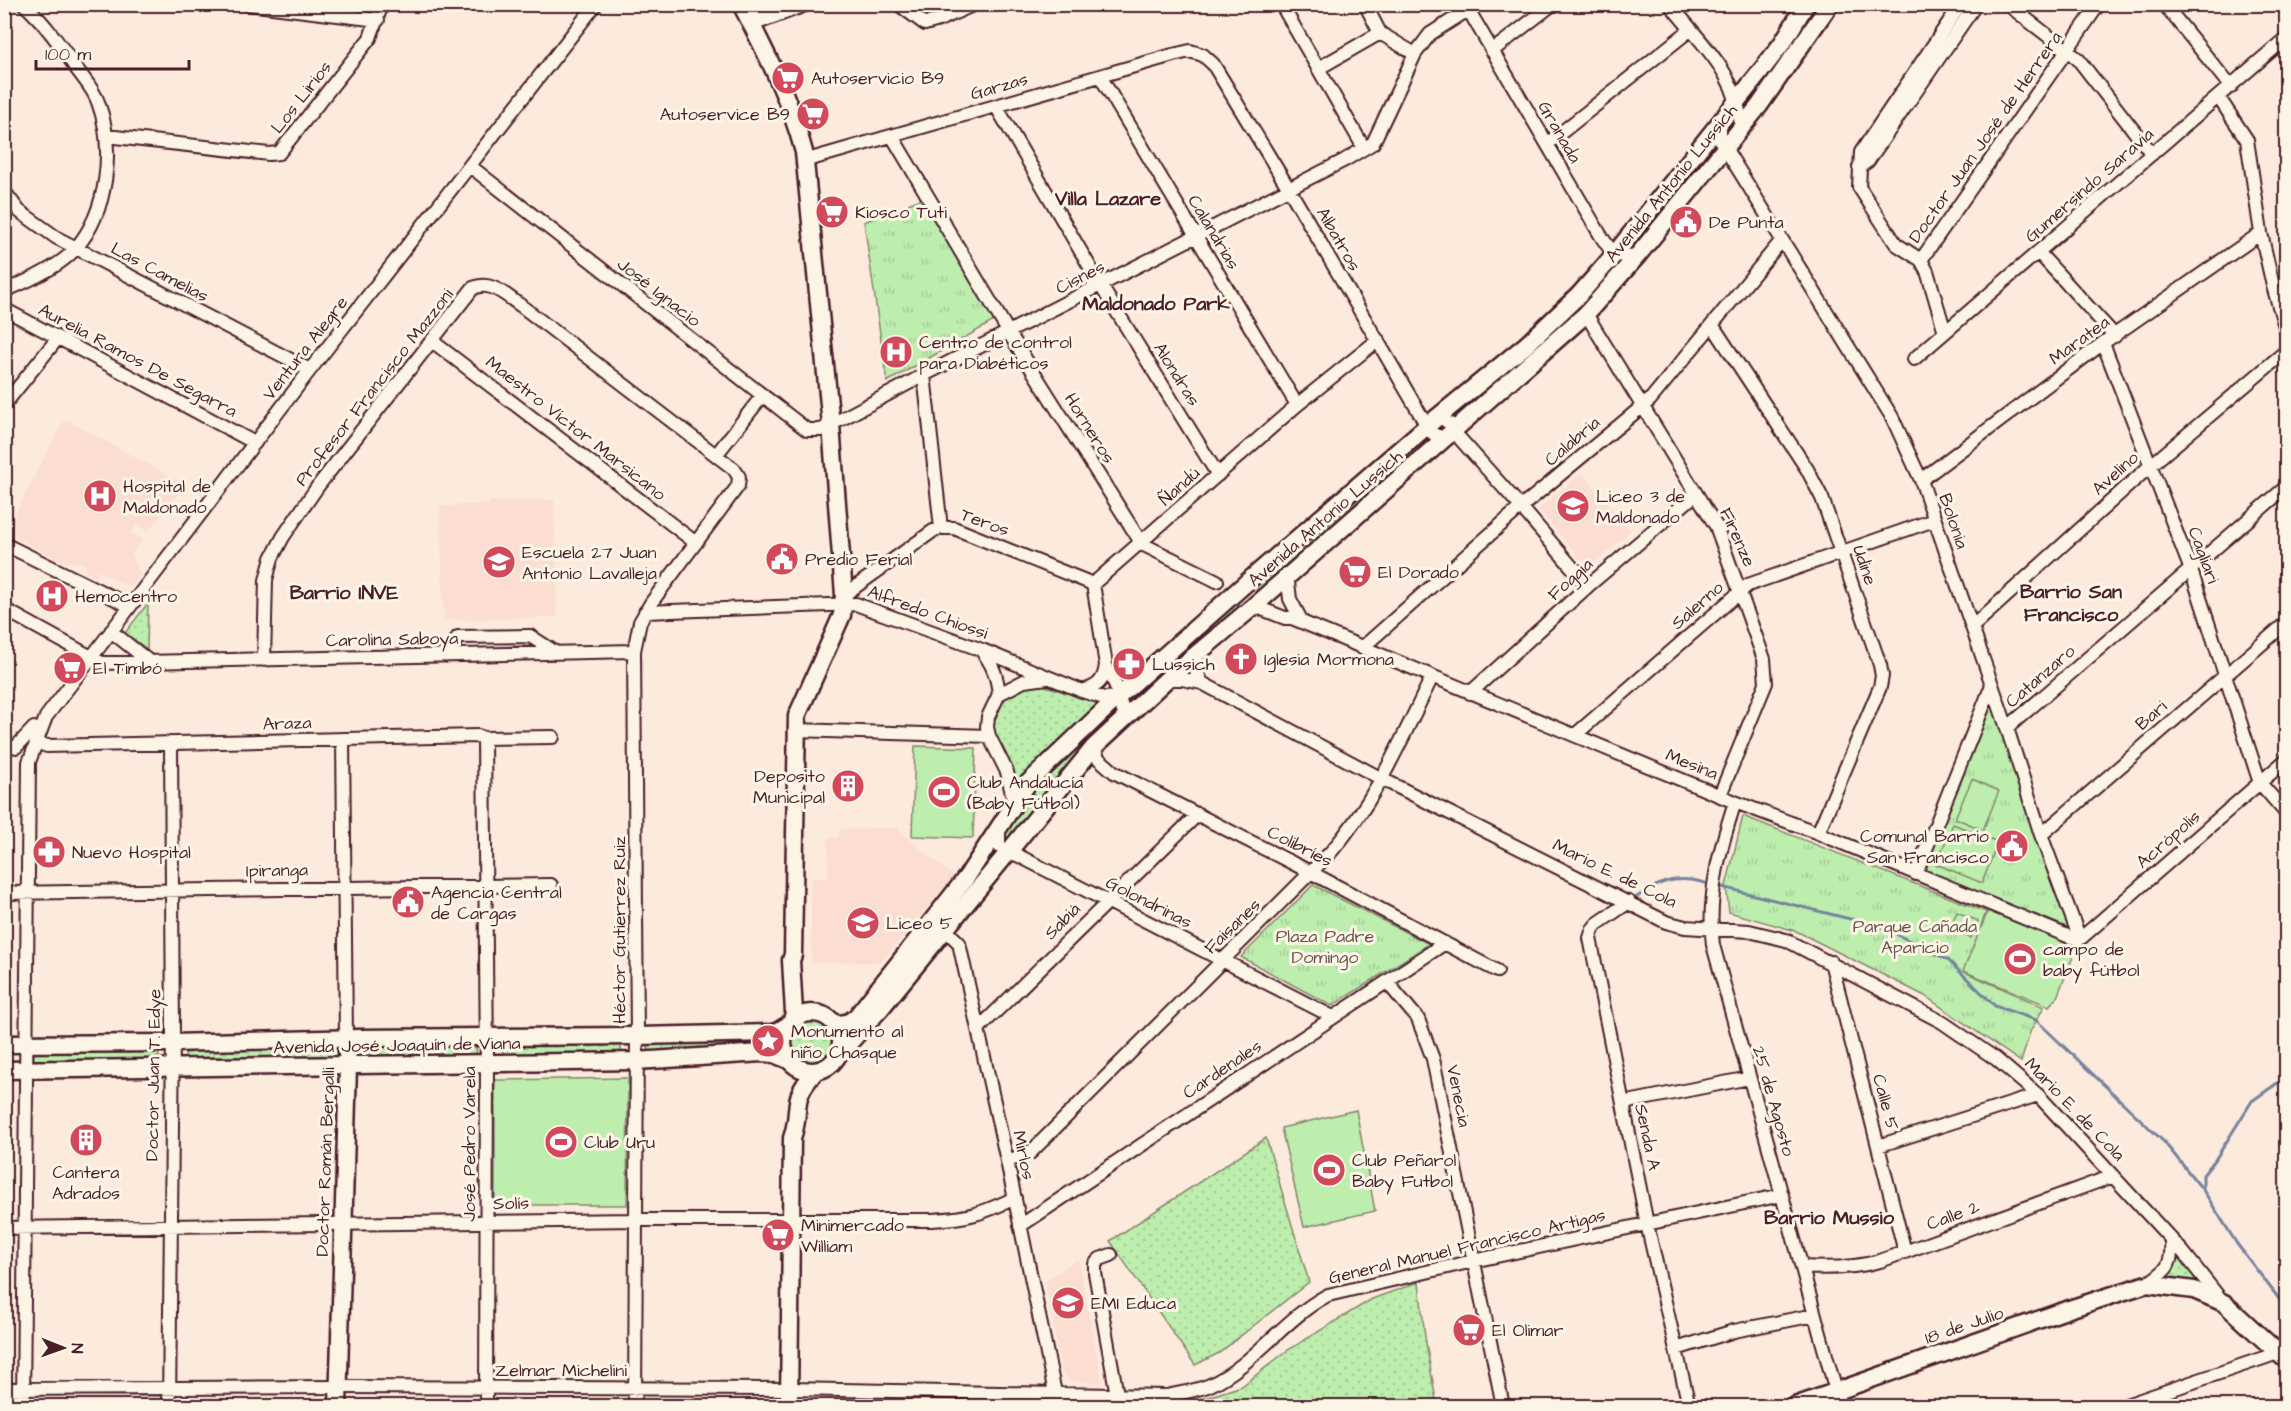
<svg xmlns="http://www.w3.org/2000/svg" width="2291" height="1411" viewBox="0 0 2291 1411" font-family="'Architects Daughter',sans-serif">
<style>
.built{fill:#fbddd1}
.grass{fill:url(#grass-dots);stroke:#84866c;stroke-width:1.5}
.park{fill:url(#park-tufts);stroke:#84866c;stroke-width:1.5}
.pitch{fill:#bdeeae;stroke:#84866c;stroke-width:1.5}
.lines{fill:none;stroke-linecap:round;stroke-linejoin:round}
.stream{stroke:#74839f;stroke-width:3}
.street-casing{stroke:#4a1f2b;stroke-width:16}
.secondary-casing{stroke:#4a1f2b;stroke-width:21}
.street{stroke:#fcf5e5;stroke-width:12}
.secondary{stroke:#fcf5e5;stroke-width:16}
.labels{text-anchor:middle;stroke-width:6;stroke-linejoin:round;paint-order:stroke}
.poi-label{font-size:18px;fill:#4a1f2b;stroke:#fcf5e5;text-anchor:start}
.street-label{font-size:18px;fill:#4a1f2b;stroke:#fcf5e5}
.park-label{font-size:18px;fill:#67534c;stroke:#fcf5e5}
.neighbourhood-label{font-size:20px;font-weight:bold;fill:#4a1f2b;stroke:#fcf5e5}
</style>
<defs>
<pattern id="grass-dots" width="8" height="8" patternUnits="userSpaceOnUse" patternTransform="scale(1.5)"><rect width="8" height="8" fill="#bdeeae"/><path d="M2 2h.1M6 6h.1" fill="none" stroke="#a4cc96" stroke-width="1.8" stroke-linecap="round"/></pattern>
<pattern id="park-tufts" width="24" height="20" patternUnits="userSpaceOnUse" patternTransform="scale(1.5)"><rect width="24" height="20" fill="#bdeeae"/><path d="M3 7l-1-3M5 7V3M7 7l1-3M15 17l-1-3M17 17v-4M19 17l1-3" fill="none" stroke="#a4cc96"/></pattern>
</defs>
<rect width="100%" height="100%" fill="#fceadc"/>
<filter id="ink" filterUnits="userSpaceOnUse"><feTurbulence type="fractalNoise" baseFrequency=".0167" numOctaves="2"/><feDisplacementMap in="SourceGraphic" scale="12" xChannelSelector="R" yChannelSelector="G"/><feConvolveMatrix kernelMatrix="1 2 1 2 8 2 1 2 1" color-interpolation-filters="sRGB"/></filter>
<g filter="url(#ink)">
<path class="built" d="M69,421L185,485L148,531L136,525L131,533L142,540L132,553L140,574L131,586L123,584L99,571L95,577L84,570L87,565L80,562H63L14,536L12,520L63,422Z
M1582,473L1631,531L1588,568L1539,509Z
M554,500L557,617L444,620L440,506L489,504V501Z
M896,828L953,876L881,962L811,963V878H828V838H839L840,829Z
M1078,1259L1102,1383L1071,1382L1061,1371L1046,1281Z"/>
<path class="grass" d="M1812,5H1824L1744,114L1743,101Z
M1715,136L1716,149L1635,250L1622,252Z
M1626,261L1580,311L1454,423L1447,416L1613,263Z
M1426,432L1436,440L1261,592L1253,586Z
M1235,601L1242,608L1125,710V700Z
M148,603L147,649L125,633Z
M1040,684L1100,704L1018,787C1015,778 1012,768 1008,760C1004,750 997,741 994,731C986,702 1018,687 1040,684Z
M1114,710H1116L1117,713L1098,733L1006,845L1002,841L1029,789Z
M788 1044a23 23 0 1 1 46 0a23 23 0 1 1-46 0Z
M776,1038V1051L651,1054L648,1048L650,1042Z
M621,1043V1053L505,1056L502,1050L505,1044Z
M473,1044L477,1050L475,1056L353,1060L351,1045Z
M339,1045L342,1060L188,1061L185,1055L188,1049Z
M157,1050L159,1056L156,1062H34V1055L37,1051Z
M1266,1138L1309,1282L1219,1353L1195,1365L1110,1241Z
M2179,1254L2205,1285L2160,1280L2173,1270Z
M1419,1282L1425,1337L1437,1406H1179L1242,1386L1288,1350L1372,1299Z"/>
<path class="park" d="M923,198L994,321L887,382L864,222Z
M1993,702L2069,928L1924,870Z
M1743,816L1986,912L1965,972L2044,1007L2030,1032L2021,1062L1925,996L1796,931L1729,912L1726,886Z
M1313,885L1429,944L1332,1006L1241,957Z"/>
<path class="pitch" d="M915,746L976,748L973,838L912,836Z
M1972,779L1999,791L1983,830L1955,818Z
M1953,824L1998,842L1982,883L1936,864Z
M1988,911L2077,947L2057,997L2049,1006L1963,971Z
M1957,912L1978,921L1971,938L1949,929Z
M628,1078L627,1205H495V1080Z
M1356,1110L1375,1211L1304,1227L1281,1128Z"/>
<g class="lines">
<path class="stream" d="M1722,887L1882,927L1948,960L1995,1006L2036,1020L2164,1142L2203,1190
M1631,901C1657,883 1673,874 1705,883
M2286,1077L2252,1101L2215,1160L2203,1175V1190L2237,1244L2286,1308"/>
<defs>
<path id="street" d="M248,4L378,20
M898,4L925,24L939,20L975,4
M1281,4L1364,148
M1365,4L1380,33L1415,54
M1465,4L1601,236C1614,255 1614,258 1638,255
M1670,4C1701,44 1739,74 1741,129
M2007,4L2078,59L2152,154
M2164,4L2231,87
M747,15L774,4
M752,25L808,4
M1492,51L1553,4
M1319,68L1380,33
M1100,76L1297,405
M2219,98L2247,140L2261,233L2273,286L2286,330
M996,106L1101,286L1218,475
M1720,122V140L1725,148L1892,417L1921,480L2007,728L2041,835L2080,939
M106,136L269,154L279,153L370,38L382,4
M892,136L1009,333L1142,544L1217,581
M1547,144L1690,30
M804,161L1173,55L1190,51L1203,55L1213,64L1289,189L1430,431L1435,435L1445,438
M470,166L807,430H821L924,375L1345,160L1373,143L1415,54L1430,34L1468,10
M1859,167L1868,161L1976,4
M4,191L19,211L57,238L310,370
M2038,252L2115,336
M1921,260L2099,4
M4,291C26,282 60,267 75,249C108,212 115,148 98,102C94,90 84,79 76,68C60,45 45,23 24,4
M4,309L255,443
M1586,314L1716,526L1764,659L1766,683L1720,795
M1713,326L1807,469L1822,498L1880,665L1882,676L1880,687L1818,833
M1945,332L1927,271L1921,260L1896,244L1859,187L1861,152L1961,4
M432,341L696,543
M2103,343L2191,570L2260,783L2286,813
M1914,359L2286,38
M924,375L941,528
M4,405L58,338
M1439,416L1450,424L1453,431L1521,507L1588,586
M716,455L763,395
M1921,480L2103,343L2261,233
M4,544L130,606
M1287,574L1290,599L1302,622
M844,595L933,531L941,528H954L1093,584
M1254,606L1285,618H1292L1735,802L1818,833L2070,937L2080,939L2286,760
M4,609L102,663L634,651
M645,612L856,604L982,650L1082,691L1104,698L1118,697
M1972,627L2150,466L2286,351
M111,631L151,663
M1362,648L1521,507L1650,400L1782,240
M982,651C993,665 997,676 999,694
M1197,654L1196,670L1202,683
M446,656L458,637L530,636L555,652
M264,660L266,580L272,558L283,537L318,486L473,288C491,280 505,295 520,305L734,469L739,477L738,486L651,603L640,622L634,651L637,1036L635,1406
M1167,679H1182L1202,683L1382,779L1666,922L1685,927L1749,931L1786,940L1942,1022L1996,1059L2038,1095L2183,1252L2222,1301
M1082,691C1097,687 1104,682 1106,665
M1470,693L1588,586L1696,494
M1125,718L1115,684L1106,665L1093,584L1297,405L1378,340
M2007,728L2286,487
M795,730L989,736
M1575,735L1748,585L1934,520
M33,737L36,742L47,746L478,736L484,738L553,737
M484,738L487,1062L486,1406
M343,739L346,1038
M16,747L34,728
M1094,747L1098,758L1114,772L1312,873L1497,971
M1014,802L1007,772L989,736L987,727L988,717L999,694L1024,681L1047,678
M1735,802C1720,848 1707,896 1713,945L1840,1406
M999,829V846L1006,852L1017,855L1333,1017
M2041,835L2286,623
M1916,874L1992,685
M4,893L551,885
M1629,902L1597,924L1593,929L1590,938L1647,1224L1687,1397
M946,930L959,943L1007,1161L1055,1393
M1831,962L1905,1252
M1387,982L1418,1019L1433,1059L1503,1406
M978,1029L1198,814
M1623,1103L1749,1078
M1878,1146L2038,1095
M1007,1161L1030,1153L1330,853C1376,801 1402,738 1432,677
M1020,1226L1445,943
M4,1228L635,1220H932C968,1218 981,1214 1015,1198
M1111,1255L1100,1259L1095,1264V1273L1119,1406
M1802,1267C1829,1269 1854,1268 1880,1261L2113,1176
M2147,1284C2166,1271 2173,1266 2171,1242
M1676,1349L1734,1331L1815,1315
M4,1389L338,1387L789,1389L1166,1396C1181,1393 1196,1391 1210,1385C1255,1364 1284,1318 1328,1295L1473,1261L1782,1195
M23,1406L29,762L46,717L310,370L596,4
M169,1406L173,1033L171,744
M2123,1406L2278,1353"/>
<path id="secondary" d="M741,4C766,52 790,99 804,152L831,425L844,595L842,615L797,716L793,955L791,960L794,1013L792,1020
M783 1042a29 29 0 1 1 58 0a29 29 0 1 1-58 0Z
M836,1025L849,1022L856,1017L966,878L1028,783L1118,697L1254,576L1428,425L1526,345L1579,295L1614,255L1761,71L1783,42L1806,4
M4,1044L173,1043L359,1038L637,1036L775,1033L788,1025
M839,1054L881,1008L1094,747L1167,679L1254,606L1586,314L1638,255L1759,106L1830,4
M4,1070L636,1061L762,1053L774,1054L789,1060
M338,1406L348,1066L346,1038
M789,1406L792,1138C803,1106 788,1101 816,1071
M1795,1406L2069,1309L2147,1284L2194,1290L2224,1303L2286,1360"/>
</defs>
<use href="#street" class="street-casing"/>
<use href="#secondary" class="secondary-casing"/>
<use href="#street" class="street"/>
<use href="#secondary" class="secondary"/>
</g>
</g>
<defs>
<symbol id="supermarket-disc" viewBox="-11 -11 22 22"><circle r="9.5" fill="#d1495b" stroke="#fcf5e5"/><path d="M-6-5.5h2.5l.6 2H6L4.5 2H-2.5L-4.4-4H-6ZM-1.5 3.2a1.3 1.3 0 1 0 .1 0ZM3 3.2a1.3 1.3 0 1 0 .1 0Z" fill="#fff"/></symbol>
<symbol id="civic-disc" viewBox="-11 -11 22 22"><circle r="9.5" fill="#d1495b" stroke="#fcf5e5"/><path d="M-.6-6.5H3V-4.5H.6V-3L4-1V1h2V6H-6V1h2V-1L-.6-3ZM-1.2 2.5V6h2.4V2.5Z" fill="#fff"/></symbol>
<symbol id="hospital-disc" viewBox="-11 -11 22 22"><circle r="9.5" fill="#d1495b" stroke="#fcf5e5"/><path d="M-5-5h3v3.5h4V-5h3V5h-3V1.5h-4V5h-3Z" fill="#fff"/></symbol>
<symbol id="school-disc" viewBox="-11 -11 22 22"><circle r="9.5" fill="#d1495b" stroke="#fcf5e5"/><path d="M0-5L7-2L0 1L-7-2ZM-4 1L0 2.5L4 1V4Q0 6-4 4Z" fill="#fff"/></symbol>
<symbol id="church-disc" viewBox="-11 -11 22 22"><circle r="9.5" fill="#d1495b" stroke="#fcf5e5"/><path d="M-1.2-6h2.4v3.5h3.3v2.4h-3.3V6h-2.4V-.1h-3.3v-2.4h3.3Z" fill="#fff"/></symbol>
<symbol id="pharmacy-disc" viewBox="-11 -11 22 22"><circle r="9.5" fill="#d1495b" stroke="#fcf5e5"/><path d="M-2-6h4v4h4v4h-4v4h-4v-4h-4v-4h4Z" fill="#fff"/></symbol>
<symbol id="building-disc" viewBox="-11 -11 22 22"><circle r="9.5" fill="#d1495b" stroke="#fcf5e5"/><path d="M-4-6H4V6H1V3H-1V6H-4ZM-2.5-4.3h1.7v1.8h-1.7ZM.8-4.3h1.7v1.8H.8ZM-2.5-1h1.7V.8h-1.7ZM.8-1h1.7V.8H.8Z" fill="#fff"/></symbol>
<symbol id="stadium-disc" viewBox="-11 -11 22 22"><circle r="9.5" fill="#d1495b" stroke="#fcf5e5"/><path d="M0-5a6.5 5 0 1 0 0 10a6.5 5 0 1 0 0-10ZM-3.5-1.8h7v3.6h-7Z" fill="#fff"/></symbol>
<symbol id="sight-disc" viewBox="-11 -11 22 22"><circle r="9.5" fill="#d1495b" stroke="#fcf5e5"/><path d="M0-6L1.8-2.2L6-1.7L2.9 1.2L3.7 5.4L0 3.3L-3.7 5.4L-2.9 1.2L-6-1.7L-1.8-2.2Z" fill="#fff"/></symbol>
</defs>
<g fill-rule="evenodd">
<use href="#supermarket-disc" x="769" y="59" width="38" height="38"/>
<use href="#supermarket-disc" x="794" y="95" width="38" height="38"/>
<use href="#supermarket-disc" x="813" y="193" width="38" height="38"/>
<use href="#civic-disc" x="1667" y="203" width="38" height="38"/>
<use href="#hospital-disc" x="877" y="333" width="38" height="38"/>
<use href="#hospital-disc" x="81" y="477" width="38" height="38"/>
<use href="#school-disc" x="1554" y="487" width="38" height="38"/>
<use href="#civic-disc" x="763" y="540" width="38" height="38"/>
<use href="#school-disc" x="480" y="543" width="38" height="38"/>
<use href="#supermarket-disc" x="1336" y="553" width="38" height="38"/>
<use href="#hospital-disc" x="33" y="577" width="38" height="38"/>
<use href="#church-disc" x="1222" y="640" width="38" height="38"/>
<use href="#pharmacy-disc" x="1110" y="645" width="38" height="38"/>
<use href="#supermarket-disc" x="51" y="649" width="38" height="38"/>
<use href="#building-disc" x="829" y="767" width="38" height="38"/>
<use href="#stadium-disc" x="925" y="773" width="38" height="38"/>
<use href="#civic-disc" x="1993" y="827" width="38" height="38"/>
<use href="#pharmacy-disc" x="30" y="833" width="38" height="38"/>
<use href="#civic-disc" x="389" y="883" width="38" height="38"/>
<use href="#school-disc" x="844" y="904" width="38" height="38"/>
<use href="#stadium-disc" x="2001" y="940" width="38" height="38"/>
<use href="#sight-disc" x="749" y="1022" width="38" height="38"/>
<use href="#building-disc" x="67" y="1121" width="38" height="38"/>
<use href="#stadium-disc" x="542" y="1123" width="38" height="38"/>
<use href="#stadium-disc" x="1310" y="1151" width="38" height="38"/>
<use href="#supermarket-disc" x="759" y="1216" width="38" height="38"/>
<use href="#school-disc" x="1049" y="1284" width="38" height="38"/>
<use href="#supermarket-disc" x="1450" y="1311" width="38" height="38"/>
</g>
<g class="labels">
<g class="poi-label">
<text x="811" y="84">Autoservicio B9</text>
<text x="790" y="120" text-anchor="end">Autoservice B9</text>
<text x="855" y="218">Kiosco Tuti</text>
<text x="1709" y="228">De Punta</text>
<text x="919" y="348">Centro de control<tspan x="919" dy="21">para Diabéticos</tspan></text>
<text x="123" y="492">Hospital de<tspan x="123" dy="21">Maldonado</tspan></text>
<text x="1596" y="502">Liceo 3 de<tspan x="1596" dy="21">Maldonado</tspan></text>
<text x="522" y="558">Escuela 27 Juan<tspan x="522" dy="21">Antonio Lavalleja</tspan></text>
<text x="805" y="565">Predio Ferial</text>
<text x="1378" y="578">El Dorado</text>
<text x="75" y="602">Hemocentro</text>
<text x="1264" y="665">Iglesia Mormona</text>
<text x="1152" y="670">Lussich</text>
<text x="93" y="674">El Timbó</text>
<text x="825" y="782" text-anchor="end">Deposito<tspan x="825" dy="21">Municipal</tspan></text>
<text x="967" y="788">Club Andalucía<tspan x="967" dy="21">(Baby Fútbol)</tspan></text>
<text x="1989" y="842" text-anchor="end">Comunal Barrio<tspan x="1989" dy="21">San Francisco</tspan></text>
<text x="72" y="858">Nuevo Hospital</text>
<text x="431" y="898">Agencia Central<tspan x="431" dy="21">de Cargas</tspan></text>
<text x="886" y="929">Liceo 5</text>
<text x="2043" y="955">campo de<tspan x="2043" dy="21">baby fútbol</tspan></text>
<text x="791" y="1037">Monumento al<tspan x="791" dy="21">niño Chasque</tspan></text>
<text x="584" y="1148">Club Uru</text>
<text x="1352" y="1166">Club Peñarol<tspan x="1352" dy="21">Baby Futbol</tspan></text>
<text x="86" y="1178" text-anchor="middle">Cantera<tspan x="86" dy="21">Adrados</tspan></text>
<text x="801" y="1231">Minimercado<tspan x="801" dy="21">William</tspan></text>
<text x="1091" y="1309">EMI Educa</text>
<text x="1492" y="1336">El Olimar</text>
</g>
<g class="street-label">
<text transform="translate(999 86) rotate(-16)" y="6">Garzas</text>
<text transform="translate(301 97) rotate(-52)" y="6">Los Lirios</text>
<text transform="translate(1560 132) rotate(60)" y="6">Granada</text>
<text transform="translate(1985 137) rotate(-55)" y="6">Doctor Juan José de Herrera</text>
<text transform="translate(1671 183) rotate(-51)" y="6">Avenida Antonio Lussich</text>
<text transform="translate(2089 185) rotate(-41)" y="6">Gumersindo Saravia</text>
<text transform="translate(1214 232) rotate(59)" y="6">Calandrias</text>
<text transform="translate(1339 239) rotate(60)" y="6">Albatros</text>
<text transform="translate(160 272) rotate(28)" y="6">Las Camelias</text>
<text transform="translate(1080 277) rotate(-27)" y="6">Cisnes</text>
<text transform="translate(659 292) rotate(38)" y="6">José Ignacio</text>
<text transform="translate(2079 340) rotate(-36)" y="6">Maratea</text>
<text transform="translate(305 348) rotate(-52)" y="6">Ventura Alegre</text>
<text transform="translate(138 360) rotate(28)" y="6">Aurelia Ramos De Segarra</text>
<text transform="translate(1177 374) rotate(58)" y="6">Alondras</text>
<text transform="translate(374 387) rotate(-52)" y="6">Profesor Francisco Mazzoni</text>
<text transform="translate(576 428) rotate(38)" y="6">Maestro Víctor Marsicano</text>
<text transform="translate(1090 428) rotate(58)" y="6">Horneros</text>
<text transform="translate(1572 441) rotate(-40)" y="6">Calabria</text>
<text transform="translate(2115 473) rotate(-42)" y="6">Avelino</text>
<text transform="translate(1179 486) rotate(-42)" y="6">Ñandú</text>
<text transform="translate(1325 518) rotate(-41)" y="6">Avenida Antonio Lussich</text>
<text transform="translate(1954 521) rotate(71)" y="6">Bolonia</text>
<text transform="translate(985 522) rotate(20)" y="6">Teros</text>
<text transform="translate(1738 537) rotate(66)" y="6">Firenze</text>
<text transform="translate(2204 555) rotate(70)" y="6">Cagliari</text>
<text transform="translate(1865 565) rotate(71)" y="6">Udine</text>
<text transform="translate(1570 579) rotate(-42)" y="6">Foggia</text>
<text transform="translate(1697 605) rotate(-41)" y="6">Salerno</text>
<text transform="translate(928 612) rotate(20)" y="6">Alfredo Chiossi</text>
<text transform="translate(392 639) rotate(-1)" y="6">Carolina Saboya</text>
<text transform="translate(2040 676) rotate(-41)" y="6">Catanzaro</text>
<text transform="translate(2151 715) rotate(-41)" y="6">Bari</text>
<text transform="translate(287 723) rotate(-2)" y="6">Araza</text>
<text transform="translate(1692 764) rotate(22)" y="6">Mesina</text>
<text transform="translate(2168 839) rotate(-41)" y="6">Acrópolis</text>
<text transform="translate(1300 846) rotate(27)" y="6">Colibríes</text>
<text transform="translate(277 870) rotate(-1)" y="6">Ipiranga</text>
<text transform="translate(1615 873) rotate(26)" y="6">Mario E. de Cola</text>
<text transform="translate(1149 902) rotate(27)" y="6">Golondrinas</text>
<text transform="translate(1062 921) rotate(-45)" y="6">Sabiá</text>
<text transform="translate(1232 926) rotate(-44)" y="6">Faisanes</text>
<text transform="translate(619 930) rotate(-90)" y="6">Héctor Gutierrez Ruiz</text>
<text transform="translate(397 1045) rotate(-1)" y="6">Avenida José Joaquín de Viana</text>
<text transform="translate(1222 1069) rotate(-34)" y="6">Cardenales</text>
<text transform="translate(153 1075) rotate(-89)" y="6">Doctor Juan T. Edye</text>
<text transform="translate(1459 1096) rotate(79)" y="6">Venecia</text>
<text transform="translate(1774 1101) rotate(74)" y="6">25 de Agosto</text>
<text transform="translate(1886 1102) rotate(75)" y="6">Calle 5</text>
<text transform="translate(2075 1109) rotate(46)" y="6">Mario E. de Cola</text>
<text transform="translate(1648 1137) rotate(78)" y="6">Senda A</text>
<text transform="translate(469 1144) rotate(-90)" y="6">José Pedro Varela</text>
<text transform="translate(1024 1155) rotate(78)" y="6">Mirlos</text>
<text transform="translate(325 1162) rotate(-88)" y="6">Doctor Román Bergalli</text>
<text transform="translate(511 1203) rotate(-1)" y="6">Solís</text>
<text transform="translate(1953 1215) rotate(-20)" y="6">Calle 2</text>
<text transform="translate(1467 1246) rotate(-13)" y="6">General Manuel Francisco Artigas</text>
<text transform="translate(1964 1325) rotate(-19)" y="6">18 de Julio</text>
<text x="561" y="1376">Zelmar Michelini</text>
</g>
<g class="park-label">
<text x="1915" y="932">Parque Cañada<tspan x="1915" dy="21">Aparicio</tspan></text>
<text x="1325" y="942">Plaza Padre<tspan x="1325" dy="21">Domingo</tspan></text>
</g>
<g class="neighbourhood-label">
<text x="1108" y="205">Villa Lazare</text>
<text x="1156" y="310">Maldonado Park</text>
<text x="2071" y="598">Barrio San<tspan x="2071" dy="23">Francisco</tspan></text>
<text x="344" y="599">Barrio INVE</text>
<text x="1829" y="1224">Barrio Mussio</text>
</g>
</g>
<rect width="2291" height="1411" fill="none" stroke="#fcf5e5" stroke-width="24"/>
<rect x="12" y="12" width="2267" height="1387" fill="none" stroke="#4a1f2b" stroke-width="2" filter="url(#ink)"/>
<g transform="translate(63 1348) rotate(91)" stroke="#fcf5e5" stroke-width="4.5" paint-order="stroke">
<path d="M0-4.5L10 22L0 15L-10 22Z" fill="#4a1f2b"/>
<text y="-9" font-size="16" font-weight="bold" text-anchor="middle" fill="#4a1f2b">N</text>
</g>
<path d="M36 60v9h153v-9" fill="none" stroke="#4a1f2b" stroke-width="3"/>
<text x="45" y="60" font-size="18" fill="#4a1f2b" stroke="#fcf5e5" stroke-width="4.5" paint-order="stroke">100 m</text>
</svg>
